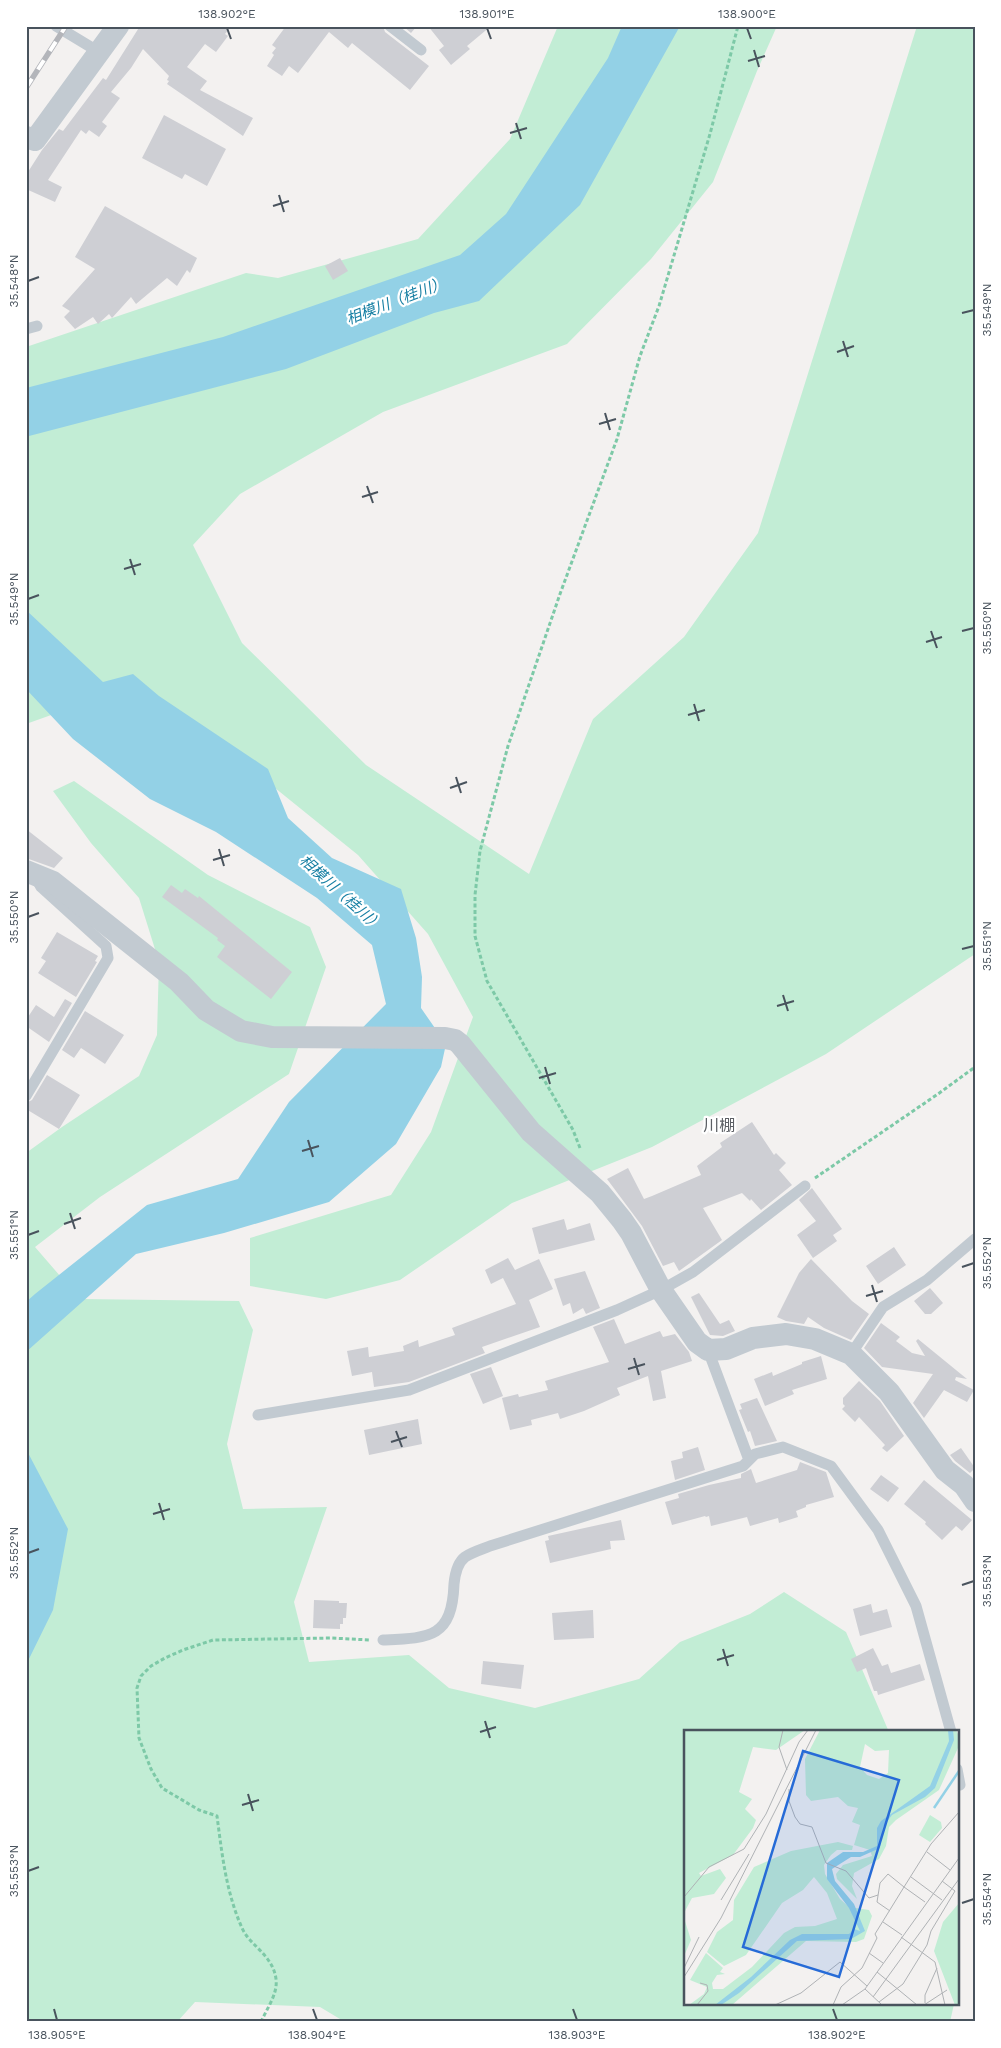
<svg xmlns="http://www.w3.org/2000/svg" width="1001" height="2048" viewBox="0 0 1001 2048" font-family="'Work Sans','Noto Sans JP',sans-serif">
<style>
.green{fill:#c2edd5}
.water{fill:#93d1e6}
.building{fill:#cecfd4}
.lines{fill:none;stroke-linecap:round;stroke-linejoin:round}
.path{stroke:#7dc9a7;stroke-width:3;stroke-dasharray:4 2.5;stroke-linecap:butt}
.service{stroke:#c2cad1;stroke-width:11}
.minor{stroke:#c2cad1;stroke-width:22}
.rail-casing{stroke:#b3b5ba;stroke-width:5.5}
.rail{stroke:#fff;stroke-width:4;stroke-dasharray:11;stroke-linecap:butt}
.ticks{fill:none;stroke:#49535d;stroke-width:2}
.labels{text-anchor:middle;stroke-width:4.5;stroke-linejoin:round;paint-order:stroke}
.water-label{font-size:15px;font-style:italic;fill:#167fa3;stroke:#fff}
.quarter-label{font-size:16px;fill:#5d6065;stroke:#fff}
.inset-river{fill:none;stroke:#93d1e6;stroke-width:2.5}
.inset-road{fill:none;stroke:#afb2b5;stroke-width:1}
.view{fill:#266bd7;fill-opacity:0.15;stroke:#266bd7;stroke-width:2.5}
.inset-edge{fill:none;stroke:#49535d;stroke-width:2.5}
.neatline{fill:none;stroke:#49535d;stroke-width:2}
.ticks-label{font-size:12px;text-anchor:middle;fill:#49535d}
</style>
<rect width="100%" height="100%" fill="#f3f1f0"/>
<path class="green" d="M558,26H777L757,71L713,182L651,259L567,344L383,412L240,494L193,545L242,643L366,765L529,874L593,719L684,637L758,533L917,26H975V954L826,1054L652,1147L512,1203L400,1280L326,1299L250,1286V1238L391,1195L431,1132L473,1017L428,934L358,855L222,745L110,694L26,724V347L246,273L278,278L418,239L510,139Z
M74,781L208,875L310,927L326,967L289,1074L100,1197L35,1247L80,1299L239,1301L253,1330L227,1444L243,1509L327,1507L294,1602L309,1662L409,1655L449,1688L535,1708L639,1679L680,1642L750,1614L784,1592L846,1632L889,1732H685V2004H954L950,2022H345L320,2007L195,2002L177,2022H26V1153L62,1127L139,1076L157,1035L159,962L139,898L91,843L53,791Z"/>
<path class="water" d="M622,26H680L580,205L479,301L434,313L286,369L29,436L26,442V388L223,337L460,255L506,214L608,58Z
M26,610L103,682L133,674L159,696L268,769L288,818L332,858L401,889L416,938L422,977L421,1008L446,1044L441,1067L396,1144L329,1202L224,1233L136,1254L26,1352V1302L35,1294L147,1205L238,1179L289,1102L386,1004L372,945L317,898L216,832L150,799L73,739L26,689Z
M26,1449L68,1529L53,1610L26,1665Z"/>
<path class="building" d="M140,26H231L225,34L228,36L216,52L205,44L187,67L207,81L200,90L253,118L243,136L167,84L169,81L167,80L169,76L143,49L131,68L111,92L120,98L102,122L107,126L99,137L89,130L86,134L81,130L48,180L62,187L55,202L26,189V175L42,150L59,129L63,131L103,78L106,80Z
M286,26H383L385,32L429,66L410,90L352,43L348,48L329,32L298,73L289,66L282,76L267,66L274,55L272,53L276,48L272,45Z
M403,26H417L411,33Z
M428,26H491L467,46L470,49L451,65L439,50L444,46Z
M164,115L226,149L207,186L185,174L182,179L142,158Z
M105,206L197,258L190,273L187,270L177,286L167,278L136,304L131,297L112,318L109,314L98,324L93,317L75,329L64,317L70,311L62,306L95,269L75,257Z
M340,258L348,271L333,280L325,266Z
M26,829L63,858L54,868L26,858Z
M171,885L182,893L185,889L198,898L199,896L292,972L271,999L217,957L225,946L217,940L218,938L162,897Z
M57,932L98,956L95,961L97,962L76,997L38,973L46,961L41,958Z
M65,999L72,1003L49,1042L26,1026V1020L36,1005L54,1017Z
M85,1011L124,1035L105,1064L81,1048L74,1058L62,1050Z
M47,1075L80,1095L59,1129L26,1109V1103L32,1100Z
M752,1122L774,1155L776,1153L786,1163L779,1170L792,1185L761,1210L751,1199L750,1201L742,1193L703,1208L722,1240L679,1271L674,1262L663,1266L642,1226L607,1179L628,1168L644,1199L652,1196L701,1175L697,1166L722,1147L720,1143Z
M812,1188L842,1229L833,1235L837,1241L813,1258L797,1235L816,1221L799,1200Z
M564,1219L567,1230L590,1223L595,1240L539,1254L532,1228Z
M894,1247L906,1265L878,1284L866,1266Z
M508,1258L515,1270L539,1259L553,1289L529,1300L540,1327L482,1347L485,1353L409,1382L374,1387L372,1372L352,1376L347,1351L368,1347L369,1357L404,1351L403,1346L418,1340L419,1347L455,1335L452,1328L516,1304L503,1278L491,1284L485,1270Z
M811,1259L852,1301L869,1314L851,1340L824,1328L808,1317L804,1324L786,1321L777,1317L799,1273Z
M585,1271L600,1308L586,1314L583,1308L573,1314L570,1303L563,1306L554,1279Z
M930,1288L943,1303L931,1314H925L914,1301Z
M699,1293L720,1324L729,1320L735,1331L723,1336L710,1335L691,1297Z
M614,1319L625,1344L660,1331L663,1337L675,1334L689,1352L692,1361L661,1371L666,1398L653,1401L648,1376L617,1388L620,1395L584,1411L560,1419L558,1413L531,1420L532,1425L510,1430L502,1398L518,1394L519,1397L548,1390L545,1381L609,1362L593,1327Z
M881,1323L900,1337L896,1341L912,1353L925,1356L916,1341L918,1339L967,1379L956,1377L955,1380L974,1390L967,1402L944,1390L924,1418L913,1403L933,1374L882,1367L864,1348Z
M821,1356L827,1379L792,1390L794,1394L765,1406L754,1379L772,1372L773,1376L802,1364V1362Z
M491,1367L503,1396L483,1404L470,1374Z
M859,1381L880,1401L904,1436L887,1452L882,1448L885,1445L859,1417L855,1422L842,1409L845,1406L843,1404V1398Z
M757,1398L777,1441L755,1446L750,1431L748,1432L739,1410L742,1409L740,1404Z
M418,1419L422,1444L369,1455L364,1430Z
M698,1447L705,1470L675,1480L671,1461L683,1458L682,1452Z
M961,1448L975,1468L970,1473L955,1461L950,1455Z
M800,1462L826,1472L834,1497L806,1505V1507L796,1511L798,1517L779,1523L778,1518L750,1526L747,1517L711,1526L709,1516L706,1517L705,1516L672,1525L665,1502L679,1498L678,1494L709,1485L741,1478V1474L751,1469L756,1483L797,1470Z
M881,1475L899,1488L888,1502L870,1489Z
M924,1480L972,1520L962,1531L956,1526L942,1540L925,1524L926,1522L904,1504Z
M621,1520L625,1540L610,1541L611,1549L550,1563L545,1541L549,1540L548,1536Z
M314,1600L339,1601V1603H347L346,1618H343V1624H340V1629L313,1628Z
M871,1604L873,1613L887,1609L892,1627L860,1636L853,1609Z
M593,1610L594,1638L554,1640L552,1613Z
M873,1648L882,1666L888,1664L891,1673L920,1664L925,1680L878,1695L877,1691H874L866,1668L857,1672L851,1659Z
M483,1661L524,1665L521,1689L481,1684Z"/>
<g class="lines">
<path class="path" d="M580,1148L573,1130L487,981L475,936V895L480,851L508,746L560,594L617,439L640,356L659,306L710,134L738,26
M815,1178L938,1094L975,1067
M261,2022C267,2008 278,1994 276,1979C273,1955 250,1946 242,1928C226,1892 222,1854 217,1816L199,1810L162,1788L151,1769L139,1738L137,1688L141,1676L151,1666L165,1658L183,1650L213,1640L331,1638L370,1640"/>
<path class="service" d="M56,26L99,52
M390,26L421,50
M26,329L37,326
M26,1096L108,958L106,946L41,887L36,878
M708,1350L749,1460
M851,1354L883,1307L927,1280L975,1239
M258,1415L409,1390L617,1310L661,1290L693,1272L805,1186
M383,1640C430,1638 452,1638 454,1584C455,1574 457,1563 465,1557C472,1552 483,1549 490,1546L743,1466L755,1454L783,1447L831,1466L878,1530L916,1606L951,1732
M957,1769L960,1785"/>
<path class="minor" d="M26,137L35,140L118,26
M26,871L53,882L179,982L206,1010L241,1031L272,1037L445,1038L455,1040L460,1044L531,1132L600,1193L622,1220L631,1233L661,1290L697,1342L708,1350L726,1349L753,1338L786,1334L815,1339L851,1354L889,1392L945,1470L964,1485L975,1501"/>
<defs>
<path id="rail" d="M26,88L66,26"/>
</defs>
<use href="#rail" class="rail-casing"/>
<use href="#rail" class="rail"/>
</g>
<path class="ticks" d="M227,28L231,39M487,28L491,39M747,28L751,39M754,50L759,67M748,61L765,56M516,123L521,139M510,133L527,128M279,195L284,212M273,206L289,201M28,281L39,277M962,313L974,310M843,341L848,357M837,352L854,346M605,413L610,430M599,424L616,419M367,486L373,503M362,497L378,492M130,559L135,575M124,569L141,564M28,599L39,595M931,631L937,648M962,631L974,628M926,642L942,637M694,704L699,721M688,715L705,710M456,777L461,793M450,788L467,782M219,849L224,866M213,860L230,855M28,917L39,913M962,949L974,946M783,995L788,1011M777,1006L794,1001M545,1067L550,1084M539,1078L556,1073M308,1140L313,1157M302,1151L319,1146M70,1213L75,1229M64,1224L81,1218M28,1235L39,1231M962,1267L974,1263M872,1285L877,1302M866,1296L883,1291M634,1358L639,1375M628,1369L645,1364M396,1431L402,1447M391,1442L407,1437M159,1503L164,1520M153,1514L170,1509M28,1553L39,1549M962,1585L974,1581M723,1649L728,1666M717,1660L734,1655M485,1721L490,1738M480,1732L496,1727M248,1794L253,1811M242,1805L259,1800M28,1871L39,1867M962,1903L974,1899M54,2009L57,2020M313,2009L317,2020M573,2009L577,2020M833,2009L837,2020"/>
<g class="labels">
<g class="water-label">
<text transform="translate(396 301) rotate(-21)" y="5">相模川（桂川）</text>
<text transform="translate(341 893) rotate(42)" y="5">相模川（桂川）</text>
</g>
<g class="quarter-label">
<text x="719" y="1131">川棚</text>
</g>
</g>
<g transform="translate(684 1730)">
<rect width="275" height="275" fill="#f3f1f0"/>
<path d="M0,0H121L92,20L69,17L55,62L68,69L61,79L72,90L69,98L49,125L15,143L17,146L36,139L42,148L30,164L8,168L0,183ZM136,0H272L275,6L274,18L255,60L212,90L205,97L202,116L195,129L170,143L168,156L173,169L153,149L152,144L159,135L188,126L186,120L170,115L176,95L168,92L174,78L164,76L154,67L127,71L122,65L121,29ZM181,14L191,21L205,20L204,43L195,49L183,45L176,37ZM246,85L257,92L258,98L246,112L235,105ZM154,112L169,116L168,120H153L147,125L140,135L141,144L156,169L165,177L185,180L188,186L180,209L172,212L122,211L48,275H5L20,264L23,257L6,250L22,223L39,238L36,242L41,244L33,245L28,253L29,259H39L68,237L100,203L111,197L131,196L153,189L143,163L130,147L119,160L98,173L62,225L40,236L23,222L33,202L49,190L50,170L70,137L107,121ZM275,173V275H271L250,221L259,192ZM0,188L7,210L0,226Z" fill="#c2edd5" fill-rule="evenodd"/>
<path d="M264,0H269L270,10L251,58L241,67L208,85L199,97L196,118L176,127H167L148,139L151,151L170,174L181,201L167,209L113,211L55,263L37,275H31L67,247L106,210L118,204H165L170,199L176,201L165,178L143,149V133L159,122H179L193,116V98L197,91L246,56L265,11Z" fill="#93d1e6"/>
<path class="inset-river" d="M250,78L275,41"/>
<path class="inset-road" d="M99,0L95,17L103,40M105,59V71L111,87L116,94L128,97L142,133L162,141L185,168L194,165M243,122L266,140M204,144L196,153L193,172L206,181M204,144L220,157L247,114L275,82M227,147L258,170M0,167L25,137L60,119L82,84L115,12L124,0M37,170L65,124M199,192L218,205M217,207L251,232L261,275M185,223L199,233M0,238L15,207M193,242L233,275M0,247L37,188L132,0M181,259L198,275M189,267L275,149M195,272L219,254L243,215L247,201L271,161L258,151M241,273V265L253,238M13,275L24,261L23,255L16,253M91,275L117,263L156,232L183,256M149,275L157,257L178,238L193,208L191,204L220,157L241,172M158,275L181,259L275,128M240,275L263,260"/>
<path class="view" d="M119,21L215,50L155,247L59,217Z"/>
<rect width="275" height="275" class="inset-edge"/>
</g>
<rect width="1001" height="2048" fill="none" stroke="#ffffff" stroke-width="55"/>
<rect x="28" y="28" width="946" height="1992" class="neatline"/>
<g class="ticks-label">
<text x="227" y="18">138.902°E</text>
<text x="487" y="18">138.901°E</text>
<text x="747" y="18">138.900°E</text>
<text transform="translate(14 281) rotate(-90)" y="4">35.548°N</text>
<text transform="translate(987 310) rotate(-90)" y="4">35.549°N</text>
<text transform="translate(14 599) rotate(-90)" y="4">35.549°N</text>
<text transform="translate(987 628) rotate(-90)" y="4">35.550°N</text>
<text transform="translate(14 917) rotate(-90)" y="4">35.550°N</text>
<text transform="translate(987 946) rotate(-90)" y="4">35.551°N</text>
<text transform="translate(14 1235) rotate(-90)" y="4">35.551°N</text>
<text transform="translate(987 1263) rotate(-90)" y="4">35.552°N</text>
<text transform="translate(14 1553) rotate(-90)" y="4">35.552°N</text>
<text transform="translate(987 1581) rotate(-90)" y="4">35.553°N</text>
<text transform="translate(14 1871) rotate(-90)" y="4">35.553°N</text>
<text transform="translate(987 1899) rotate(-90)" y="4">35.554°N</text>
<text x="57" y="2039">138.905°E</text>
<text x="317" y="2039">138.904°E</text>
<text x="577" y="2039">138.903°E</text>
<text x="837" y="2039">138.902°E</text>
</g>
</svg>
